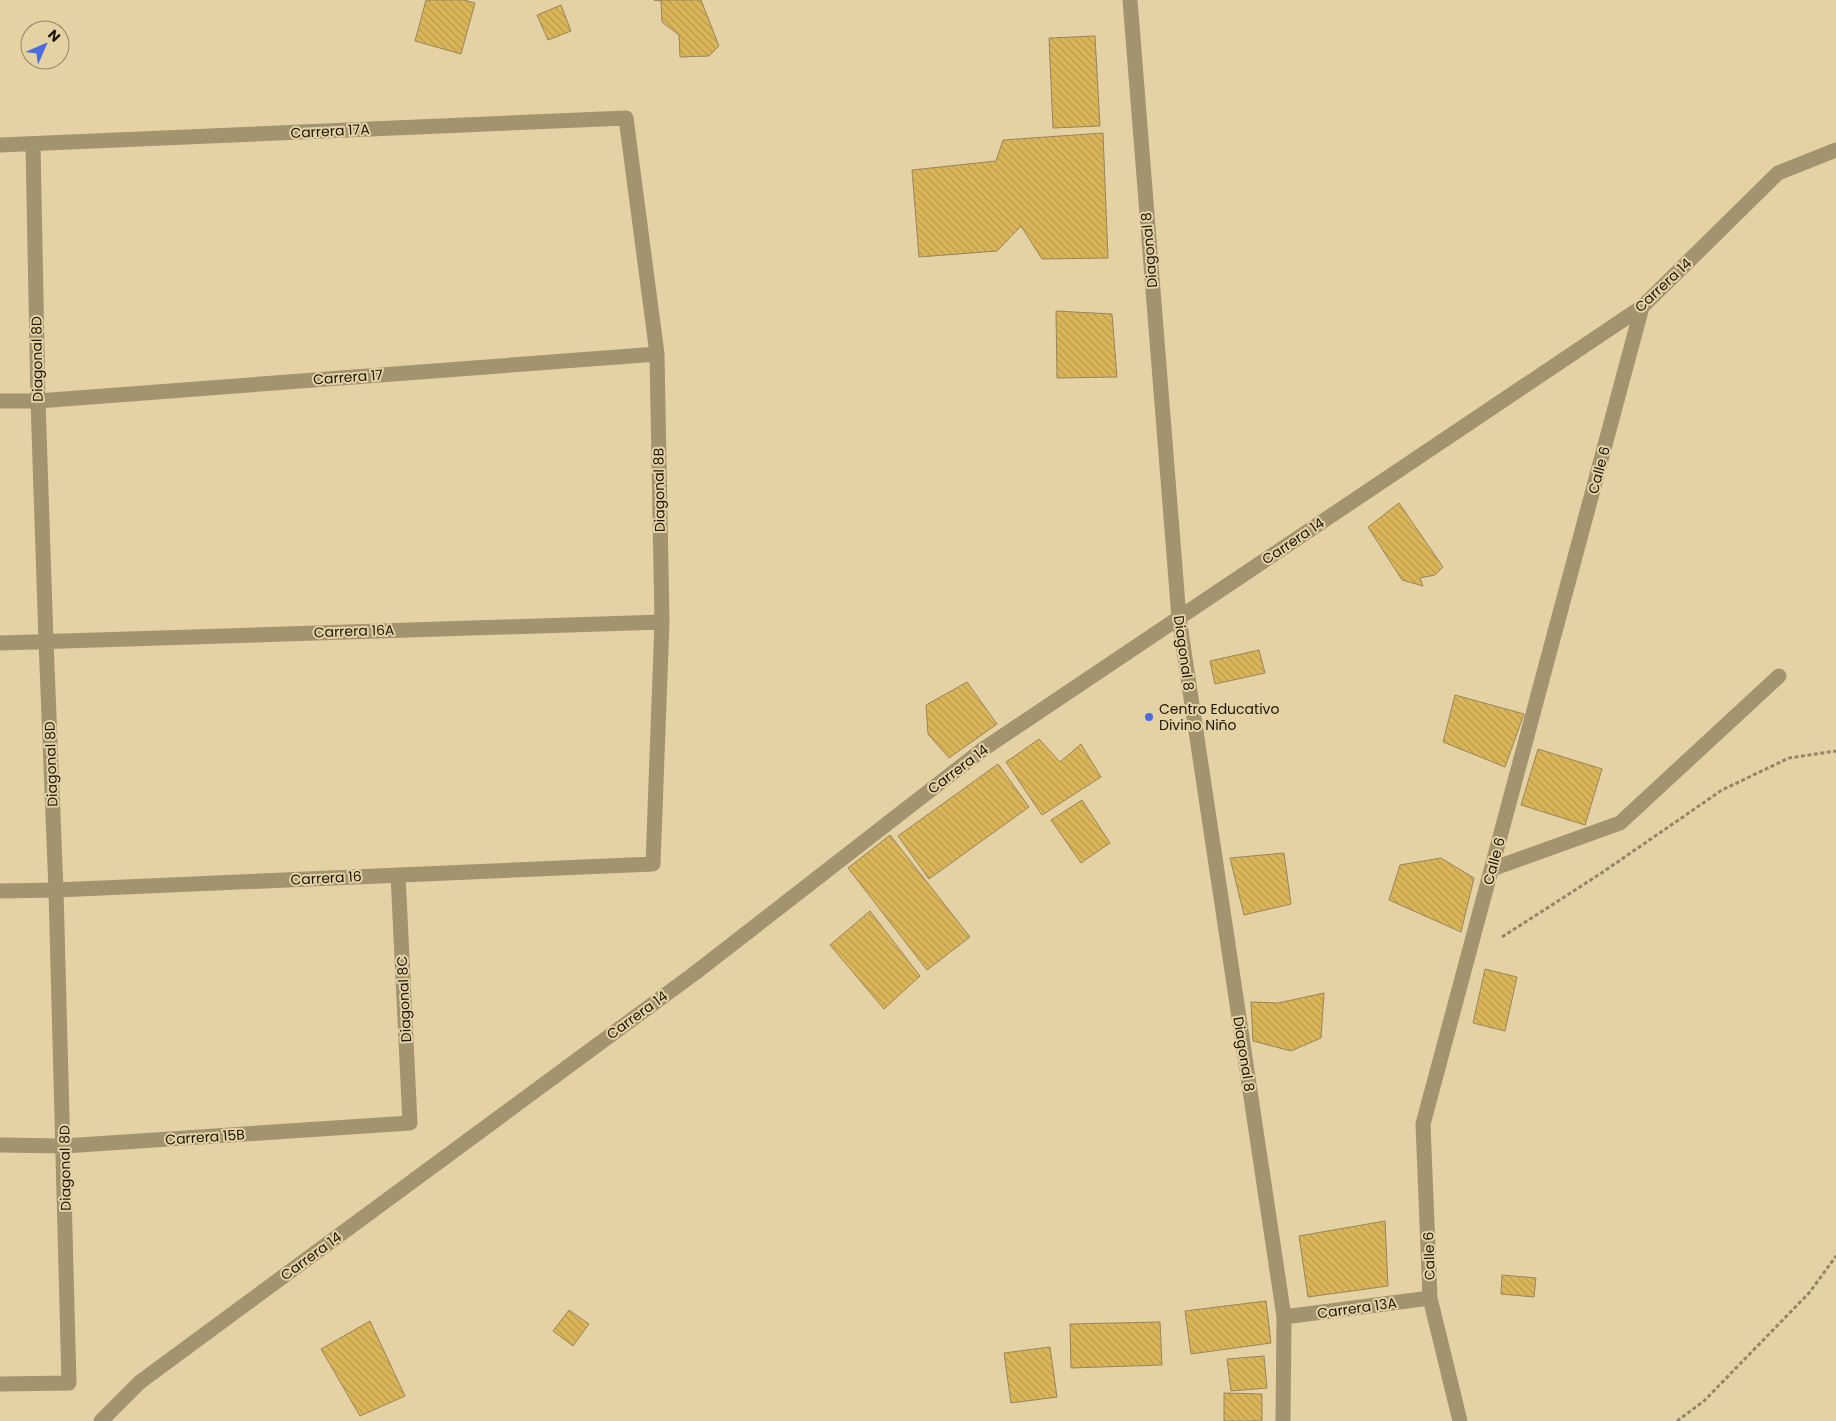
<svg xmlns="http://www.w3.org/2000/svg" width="1836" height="1421" viewBox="0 0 1836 1421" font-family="Poppins,sans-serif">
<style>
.building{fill:url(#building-back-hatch);stroke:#98865c}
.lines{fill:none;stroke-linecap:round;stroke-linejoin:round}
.path{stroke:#958765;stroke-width:3;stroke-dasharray:4 2.5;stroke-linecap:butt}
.street{stroke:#a3936f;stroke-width:15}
.poi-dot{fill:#496cdf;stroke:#e4d1a4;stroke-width:2}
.labels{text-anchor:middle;stroke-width:4;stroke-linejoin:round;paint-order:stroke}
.street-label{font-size:14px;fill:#1e1706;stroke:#e4d1a4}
.poi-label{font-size:14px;fill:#1e1706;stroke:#e4d1a4;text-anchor:start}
</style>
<defs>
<pattern id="building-back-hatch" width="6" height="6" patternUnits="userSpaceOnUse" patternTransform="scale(1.25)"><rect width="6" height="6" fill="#dab559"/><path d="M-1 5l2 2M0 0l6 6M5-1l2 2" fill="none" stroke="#bb9b4c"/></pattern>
</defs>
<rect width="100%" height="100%" fill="#e4d1a4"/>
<path class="building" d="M426,0H464L475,3L461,54L415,41Z
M654,0H701L719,46L709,56L680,57L679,35L662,22L661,1Z
M561,5L571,31L548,40L537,15Z
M1095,36L1100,126L1053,128L1049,38Z
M1103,133L1108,258L1042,259L1021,226L997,251L919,257L912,170L996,161L1003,140Z
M1056,311L1112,314L1117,377L1057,378Z
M1399,503L1443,567L1435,575L1420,578L1423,586L1402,580L1368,527Z
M1259,650L1265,673L1215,684L1210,661Z
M967,682L997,724L949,758L928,734L926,705Z
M1455,695L1524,714L1505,767L1443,742Z
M1039,739L1060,762L1081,744L1101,777L1042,815L1006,762Z
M1538,749L1602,769L1585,825L1521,805Z
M998,764L1029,807L929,879L898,836Z
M1082,800L1110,843L1081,863L1051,820Z
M890,835L970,937L927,970L848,868Z
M1284,853L1291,904L1244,915L1230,858Z
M1441,858L1474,878L1461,932L1389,900L1400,865Z
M870,911L920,976L884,1009L830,945Z
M1485,969L1517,977L1505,1031L1473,1023Z
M1324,993L1321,1038L1291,1051L1253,1041L1251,1002L1278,1003Z
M1385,1221L1388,1286L1308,1297L1299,1236Z
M1502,1275L1536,1278L1534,1297L1501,1294Z
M1266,1301L1271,1343L1191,1354L1185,1311Z
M569,1310L589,1324L573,1346L553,1331Z
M370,1321L405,1396L360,1416L321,1349Z
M1160,1322L1162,1365L1071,1368L1070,1324Z
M1050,1347L1057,1397L1011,1403L1004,1353Z
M1264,1356L1267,1388L1231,1391L1227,1359Z
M1224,1393L1262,1394V1421H1224Z"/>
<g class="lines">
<path class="path" d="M1502,937L1600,874L1722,790L1789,758L1836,751
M1677,1421L1704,1401L1809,1293L1836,1256"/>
<path class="street" d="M1130,0L1179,618L1284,1317L1283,1421
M0,145L626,118L657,354L662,622L653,864L56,890L0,891
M0,401H38L657,354
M0,643L662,622
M1492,869L1620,823L1779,676
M0,1145L64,1146L410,1123L398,875
M1284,1317L1430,1298
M0,1384L69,1383L56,890L46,641L38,401L33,144
M101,1421L140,1382L695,973L982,750L1642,307L1778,173L1836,150
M1460,1421L1430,1298L1423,1124L1642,307"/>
</g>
<circle class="poi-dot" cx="1149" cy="717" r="5"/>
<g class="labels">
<g class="street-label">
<text transform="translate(330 131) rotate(-3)" y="5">Carrera 17A</text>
<text transform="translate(1149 250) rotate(-95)" y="5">Diagonal 8</text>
<text transform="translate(1663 285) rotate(-43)" y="5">Carrera 14</text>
<text transform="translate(37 359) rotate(-91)" y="5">Diagonal 8D</text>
<text transform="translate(348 377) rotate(-4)" y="5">Carrera 17</text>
<text transform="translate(1599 470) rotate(-75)" y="5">Calle 6</text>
<text transform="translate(659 490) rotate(-91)" y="5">Diagonal 8B</text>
<text transform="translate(1293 541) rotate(-34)" y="5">Carrera 14</text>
<text transform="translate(354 631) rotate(-2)" y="5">Carrera 16A</text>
<text transform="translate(1184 653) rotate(82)" y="5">Diagonal 8</text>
<text transform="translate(51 764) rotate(-92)" y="5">Diagonal 8D</text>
<text transform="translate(958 769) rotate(-37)" y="5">Carrera 14</text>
<text transform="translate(1494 861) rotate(-75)" y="5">Calle 6</text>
<text transform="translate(326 878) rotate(-3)" y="5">Carrera 16</text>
<text transform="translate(404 999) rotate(-93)" y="5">Diagonal 8C</text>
<text transform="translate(637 1015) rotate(-36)" y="5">Carrera 14</text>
<text transform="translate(1244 1054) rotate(81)" y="5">Diagonal 8</text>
<text transform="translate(205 1137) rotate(-4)" y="5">Carrera 15B</text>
<text transform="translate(65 1168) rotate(-91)" y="5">Diagonal 8D</text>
<text transform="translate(311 1256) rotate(-36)" y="5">Carrera 14</text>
<text transform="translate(1429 1256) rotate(-92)" y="5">Calle 6</text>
<text transform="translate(1357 1308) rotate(-8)" y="5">Carrera 13A</text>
</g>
<g class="poi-label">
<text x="1159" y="714">Centro Educativo<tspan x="1159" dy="16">Divino Niño</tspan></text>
</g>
</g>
<g transform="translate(45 45) rotate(45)"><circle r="24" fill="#e4d1a4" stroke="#958765"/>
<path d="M0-4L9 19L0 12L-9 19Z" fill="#496cdf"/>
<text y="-8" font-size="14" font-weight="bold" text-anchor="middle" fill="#1e1706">N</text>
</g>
</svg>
